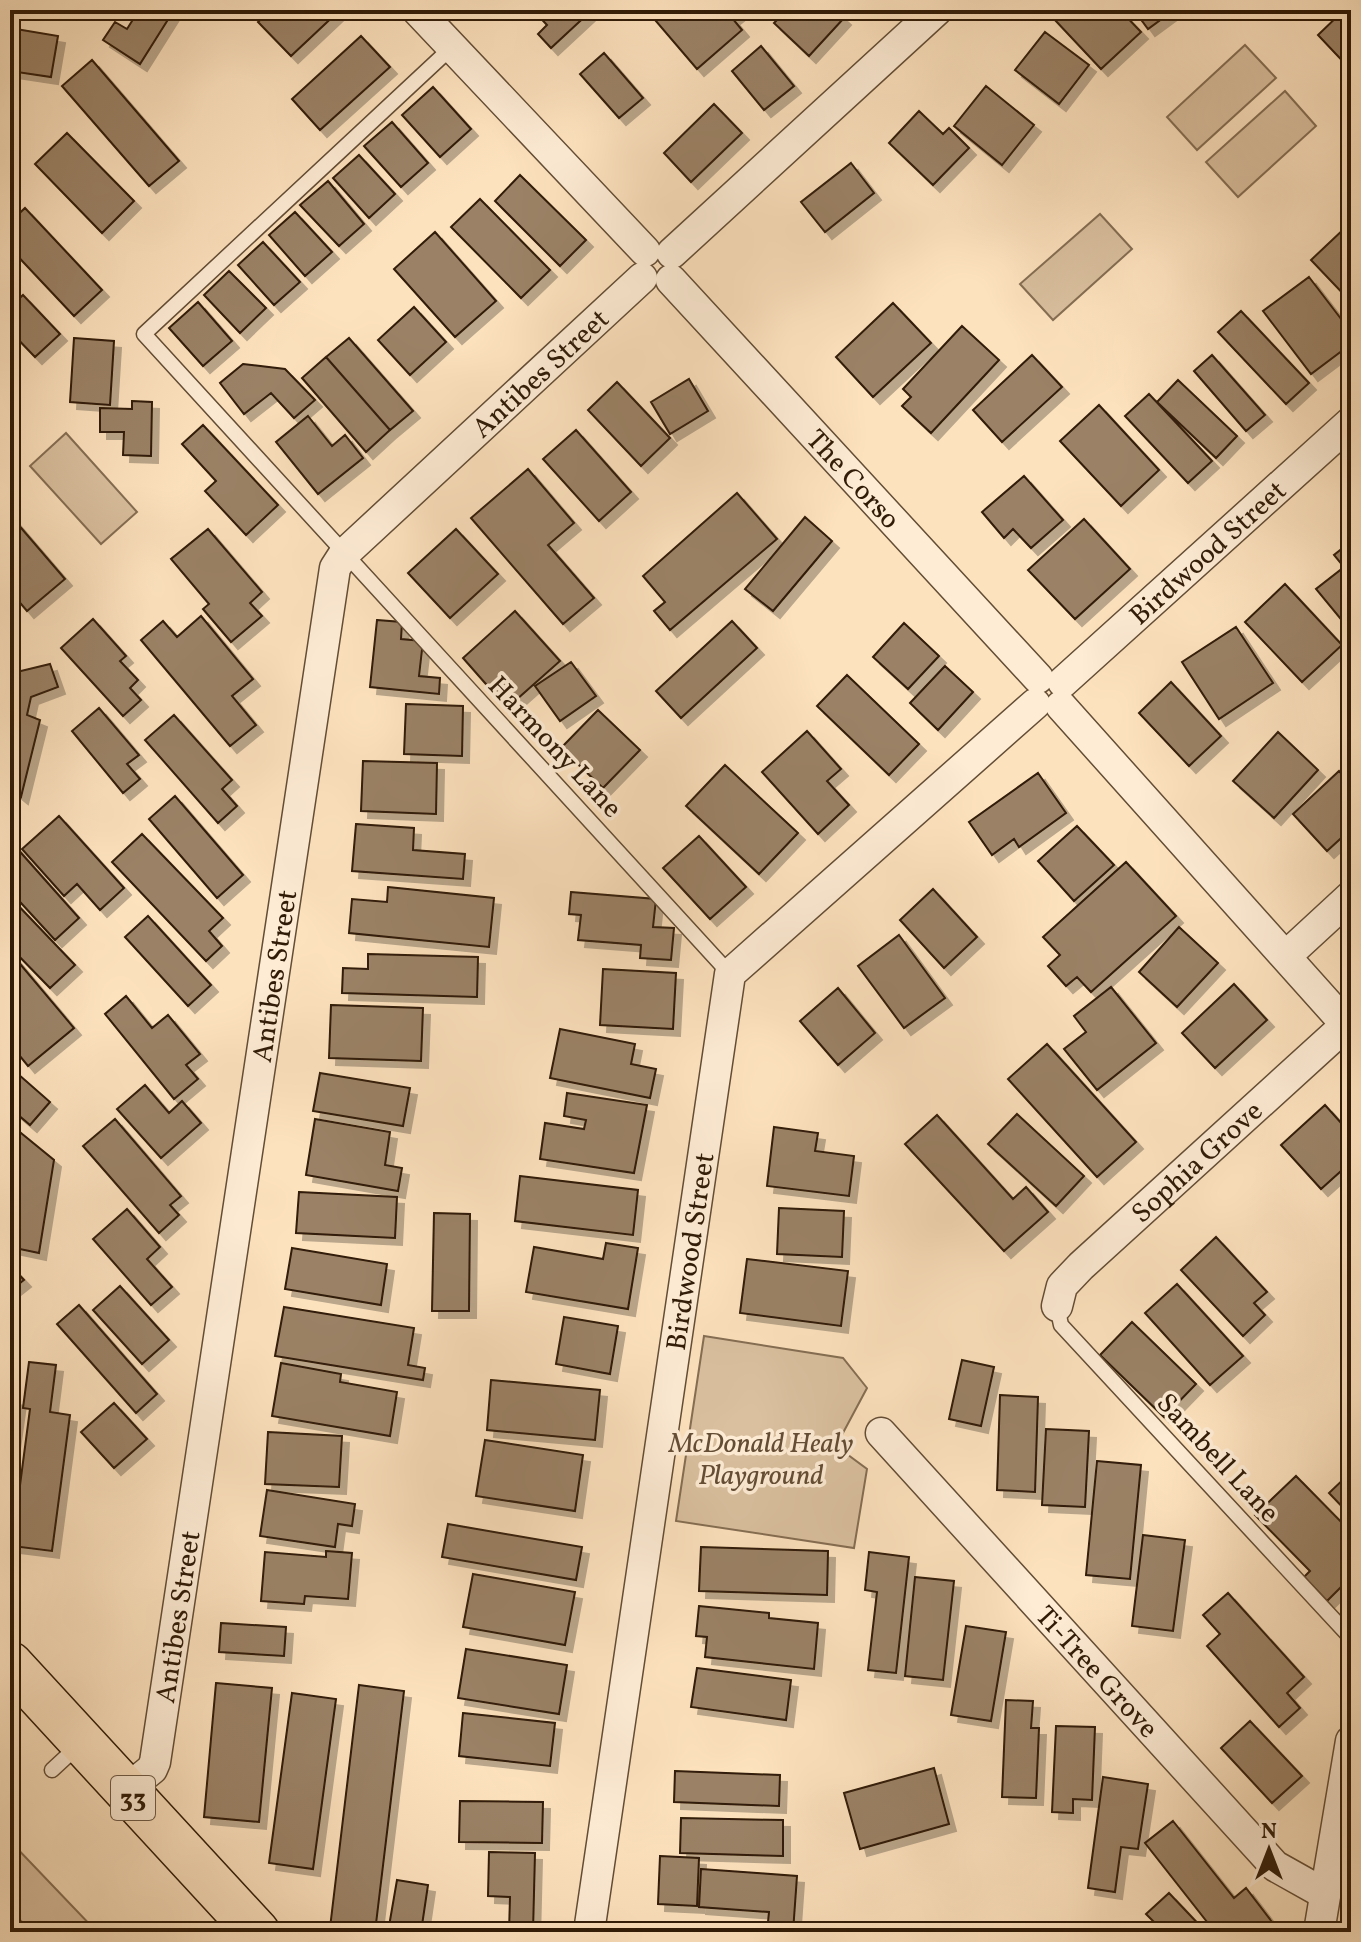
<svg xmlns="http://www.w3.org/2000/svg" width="1361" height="1942" viewBox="0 0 1361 1942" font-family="Vollkorn,serif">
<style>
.green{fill:#dac09f;stroke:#856e53;stroke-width:2}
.building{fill:#9b8266;stroke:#301b07;stroke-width:2;filter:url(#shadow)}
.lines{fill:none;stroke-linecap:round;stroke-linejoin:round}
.service-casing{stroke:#634d35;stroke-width:17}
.minor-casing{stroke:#634d35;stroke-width:33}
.primary-casing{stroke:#301b07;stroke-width:47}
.service{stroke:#feecd5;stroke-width:14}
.minor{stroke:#feecd5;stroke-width:30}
.primary{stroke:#fde2be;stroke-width:44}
.labels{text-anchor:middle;stroke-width:7;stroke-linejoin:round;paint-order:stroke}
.shield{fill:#feecd5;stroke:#6e5a45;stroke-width:2}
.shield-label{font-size:26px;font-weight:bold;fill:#301b07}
.street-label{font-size:28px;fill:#301b07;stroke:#feecd5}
.park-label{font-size:28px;font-style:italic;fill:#634d35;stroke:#feecd5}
</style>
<defs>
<filter id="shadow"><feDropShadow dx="7" dy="7" stdDeviation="0" flood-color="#0004"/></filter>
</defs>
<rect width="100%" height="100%" fill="#fde2be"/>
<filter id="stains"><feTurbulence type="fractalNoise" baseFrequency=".0025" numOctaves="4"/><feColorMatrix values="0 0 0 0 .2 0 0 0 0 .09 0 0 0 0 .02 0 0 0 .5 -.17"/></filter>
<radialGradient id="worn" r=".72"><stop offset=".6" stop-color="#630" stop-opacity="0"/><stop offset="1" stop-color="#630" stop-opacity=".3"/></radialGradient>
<path class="green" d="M1245,45L1276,78L1197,150L1167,117Z
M1285,91L1316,126L1238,197L1206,162Z
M1100,214L1132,249L1053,320L1020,284Z
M66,433L137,512L101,544L30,466Z
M704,1336L843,1358L867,1388L836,1446L867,1469L854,1548L676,1521Z
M10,1841L97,1932H32L10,1910Z"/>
<path class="building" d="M139,10H174L140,64L103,40L115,22L127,29Z
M271,10H340L291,56L258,22Z
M533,10H592L551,48L538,34L547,25Z
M653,10H742L732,18L742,30L697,69L649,13Z
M787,10H835L844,18L809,56L774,23Z
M1064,10H1120L1141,32L1101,69L1054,19Z
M1134,10H1174L1148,29Z
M1344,10H1351V70L1318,35Z
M10,28L58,36L51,77L10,71Z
M1045,32L1089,65L1059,104L1015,70Z
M361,36L390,67L320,130L292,99Z
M761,46L794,86L764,110L732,71Z
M604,53L643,98L619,118L580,74Z
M92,60L179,161L149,186L62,86Z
M986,86L1034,125L1002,165L954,126Z
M433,87L471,129L440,157L402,115Z
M714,104L742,133L691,182L664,153Z
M919,111L943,134L949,128L969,148L933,185L889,143Z
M392,122L428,163L401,187L364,146Z
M67,133L134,201L102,233L35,164Z
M359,155L395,194L369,218L333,178Z
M851,163L874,193L825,232L801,202Z
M520,175L586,240L560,266L495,201Z
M328,181L364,224L339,246L300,205Z
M480,199L550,270L521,298L451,227Z
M25,208L102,290L74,316L10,248V222Z
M295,212L332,252L305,276L269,235Z
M1346,227L1351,233V302L1311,260Z
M435,232L496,301L455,337L394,269Z
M263,242L300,282L274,305L238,265Z
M229,271L266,308L240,333L204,295Z
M1309,277L1351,332V344L1311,374L1263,311Z
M23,295L60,334L35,357L10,331V307Z
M198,302L232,341L203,366L169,328Z
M893,303L931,343L873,397L836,357Z
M414,307L446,342L410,375L378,340Z
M1241,311L1309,383L1286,404L1218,332Z
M962,326L999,360L931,433L902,406L911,397L903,389Z
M74,338L114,341L110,405L70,402Z
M349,338L413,411L390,430L326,357Z
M1032,355L1062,387L1002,442L973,410Z
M1212,355L1265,415L1246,431L1194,371Z
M326,357L390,430L366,452L302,378Z
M243,364L285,369L315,400L294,418L271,393L244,414L220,383Z
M689,379L708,411L670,434L651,402Z
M1178,380L1237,436L1216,458L1157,402Z
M617,382L670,438L641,466L588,410Z
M1149,394L1212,461L1188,483L1125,416Z
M132,401L152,402L151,456L123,455L124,432H100V408L132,409Z
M1099,405L1159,470L1121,506L1060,441Z
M308,416L332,446L345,435L363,458L318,494L276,442Z
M203,425L278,505L246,535L205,491L216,481L182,444Z
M576,430L631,492L599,521L543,459Z
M528,469L574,523L548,545L594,598L563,624L471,518Z
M1024,476L1063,520L1031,548L1013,529L1004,538L982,512Z
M737,493L777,539L670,630L654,611L665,602L643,576Z
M10,515L65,579L27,611L10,591Z
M805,517L832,541L773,611L745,589Z
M1084,519L1130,569L1075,619L1028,570Z
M208,529L262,592L250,603L262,616L231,642L203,609L209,604L171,559Z
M456,529L498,574L450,618L408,573Z
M1349,543L1351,627L1349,629L1316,589L1344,567L1334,555Z
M1285,584L1342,645L1302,682L1245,622Z
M515,611L560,661L507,708L463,658Z
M201,616L253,679L232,696L256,725L230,746L141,640L163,621L177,637Z
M93,619L126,656L120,661L138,680L130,688L141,700L123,716L61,648Z
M377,620L402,622L401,639L423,641L419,676L440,678L439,694L370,687Z
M732,621L757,648L681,718L656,691Z
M904,623L939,656L908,689L873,657Z
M1236,627L1273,683L1219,719L1182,662Z
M571,662L596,696L560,721L535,686Z
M50,664L58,687L31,697L27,715L40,720L21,797L10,788V669L21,671Z
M945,666L973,692L938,730L910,703Z
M847,675L919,744L889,775L817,706Z
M1171,682L1221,736L1189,766L1139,713Z
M406,704L463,706L462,756L404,754Z
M99,708L139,755L127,764L140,779L123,793L72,731Z
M598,710L640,750L603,788L561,748Z
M174,715L232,780L222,789L237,806L218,823L145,740Z
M807,731L841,769L827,781L849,805L818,834L762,772Z
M1278,732L1318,770L1274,818L1233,781Z
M363,761L437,763L436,814L361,811Z
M725,765L798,833L759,874L686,806Z
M1339,771L1351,784V829L1327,851L1293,814Z
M1038,773L1066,813L1019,847L1014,839L992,855L969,822Z
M175,796L243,875L217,898L149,819Z
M59,816L124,888L100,910L77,884L64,896L22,849Z
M356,824L414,828L413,850L465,854L463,879L352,871Z
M1077,826L1114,865L1074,901L1038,861Z
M142,834L223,918L209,931L222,946L206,961L112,862Z
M699,836L746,887L710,919L663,868Z
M14,845L79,918L55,940L10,891V848Z
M1126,862L1176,916L1091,992L1077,977L1066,986L1048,966L1060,955L1043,937Z
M388,887L494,898L489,947L349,933L352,899L387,902Z
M933,889L977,937L944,968L900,920Z
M571,892L656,899L653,927L674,928L671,960L640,958L641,945L578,940L581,915L569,914Z
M10,897L75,965L50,988L10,947Z
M148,916L211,985L188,1006L125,937Z
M1179,927L1218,963L1177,1007L1139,972Z
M899,935L945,998L904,1028L858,966Z
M10,952L74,1028L28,1066L10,1044Z
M368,954L478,957L477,997L342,993L343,968L368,969Z
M603,969L676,973L673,1029L600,1025Z
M1234,984L1267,1020L1215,1068L1182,1033Z
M1111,987L1156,1043L1097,1090L1064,1049L1086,1032L1074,1016Z
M838,988L875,1033L838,1065L800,1021Z
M126,996L152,1028L168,1015L200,1054L186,1065L198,1079L174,1099L105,1014Z
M331,1005L423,1008L421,1061L329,1058Z
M560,1029L635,1044L631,1064L656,1069L650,1098L550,1078Z
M1047,1044L1136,1142L1097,1177L1008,1079Z
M10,1067L50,1102L30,1125L10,1108Z
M320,1073L410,1088L403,1126L313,1111Z
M145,1085L169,1113L182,1101L201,1123L161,1158L117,1109Z
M567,1093L647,1105L634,1173L540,1159L545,1123L584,1129L586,1120L564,1116Z
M1325,1105L1351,1134V1162L1321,1189L1281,1145Z
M1017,1114L1084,1176L1056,1206L988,1144Z
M937,1115L1013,1199L1026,1187L1048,1212L1004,1251L905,1144Z
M115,1119L181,1196L170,1205L179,1215L159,1233L83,1146Z
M315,1119L390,1132L385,1165L402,1168L398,1191L306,1175Z
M10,1124L54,1160L39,1253L10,1247V1201L13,1177L10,1175Z
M774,1127L818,1133L815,1151L854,1156L849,1196L767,1186Z
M520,1176L638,1190L633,1235L515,1221Z
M299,1192L397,1197L395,1238L296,1233Z
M779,1208L844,1211L842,1257L777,1254Z
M127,1209L160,1247L147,1259L172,1287L151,1305L93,1239Z
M434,1213L470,1214L469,1311H432Z
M1216,1237L1267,1292L1254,1303L1265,1315L1243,1336L1181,1270Z
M606,1243L638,1248L628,1309L526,1292L534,1247L603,1259Z
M292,1248L387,1264L381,1305L285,1289Z
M747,1259L848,1271L841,1326L740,1313Z
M10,1265L24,1280L10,1291Z
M1177,1284L1243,1356L1210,1385L1145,1313Z
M120,1286L169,1340L142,1364L93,1310Z
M79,1305L157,1394L136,1413L57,1324Z
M284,1307L414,1328L408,1365L425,1368L423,1380L275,1356Z
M564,1317L618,1326L610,1374L556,1364Z
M1132,1322L1196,1384L1164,1417L1100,1355Z
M962,1360L994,1367L981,1426L949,1419Z
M29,1362L56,1365L50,1412L70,1415L52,1551L12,1546L30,1409L23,1408Z
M281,1363L341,1374L340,1382L397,1392L390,1436L272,1416Z
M491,1380L600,1390L595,1440L487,1430Z
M1000,1395L1038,1397L1035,1492L997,1490Z
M10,1398L19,1399L10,1463Z
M114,1403L147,1439L114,1468L81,1432Z
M1046,1429L1089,1431L1085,1507L1042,1505Z
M268,1432L342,1436L339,1487L265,1484Z
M485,1440L583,1455L575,1511L476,1496Z
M1097,1461L1141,1465L1130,1579L1086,1575Z
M1351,1472V1516L1329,1493Z
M1296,1476L1351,1532V1577L1327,1601L1304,1577L1310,1571L1255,1515Z
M267,1490L355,1504L352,1526L338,1524L335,1547L260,1536Z
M448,1524L582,1547L576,1580L442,1557Z
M1143,1535L1185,1540L1173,1631L1132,1626Z
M701,1547L828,1551L827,1595L699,1591Z
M326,1551L352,1553L348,1599L305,1596L304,1604L261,1601L265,1552L326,1557Z
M869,1552L909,1557L896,1673L868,1670L877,1592L865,1590Z
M473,1574L575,1592L565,1645L463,1627Z
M915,1577L954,1581L943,1680L905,1676Z
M1228,1593L1304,1677L1287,1693L1300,1708L1279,1727L1207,1646L1220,1634L1203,1615Z
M699,1606L769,1613V1618L818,1623L814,1669L705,1657L707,1637L696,1636Z
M221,1623L286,1627L284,1656L219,1652Z
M966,1626L1006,1632L991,1721L951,1715Z
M466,1649L567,1665L559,1714L458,1698Z
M697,1668L791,1680L786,1720L691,1707Z
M216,1683L272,1688L259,1822L204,1817Z
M359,1685L404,1691L375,1932H349L330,1928Z
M292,1693L336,1699L313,1869L269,1863Z
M1006,1700L1033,1701L1031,1728H1039L1036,1798L1002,1797Z
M463,1713L555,1723L550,1766L459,1756Z
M1250,1721L1302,1776L1272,1803L1221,1748Z
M1056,1726L1095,1727L1092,1800L1073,1799V1813L1052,1812Z
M934,1768L949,1824L860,1849L844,1793Z
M675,1771L780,1775L779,1806L674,1802Z
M1103,1777L1148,1784L1138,1849L1121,1847L1115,1892L1088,1888Z
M460,1801L543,1802L542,1843L459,1842Z
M681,1818L783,1820V1856L680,1853Z
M1173,1821L1234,1898L1246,1888L1272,1922L1259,1932H1215L1145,1843Z
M489,1852L535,1853L533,1932H509L510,1897L488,1896Z
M660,1856L699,1858L697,1906L658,1904Z
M701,1869L797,1876L793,1932H767L769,1912L699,1907Z
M397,1880L428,1885L421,1932H388Z
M1169,1893L1206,1932H1164L1146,1914Z"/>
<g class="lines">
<defs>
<path id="service" d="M451,48L144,334L730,974
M1057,1306L1061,1325L1351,1638
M52,1770L78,1746"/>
<g id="minor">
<path d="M417,10L645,251"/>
<path d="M672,253L937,10"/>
<path id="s1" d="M671,280L1038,678"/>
<path id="s2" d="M1063,682L1351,422"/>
<path d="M1061,706L1351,1030"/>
<path d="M1286,956L1351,896"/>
<path id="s3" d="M1057,1306L1062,1286L1081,1266L1346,1025"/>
<path id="s4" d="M881,1433L1275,1866L1325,1894"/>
<path id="s5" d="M126,1790L152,1769L155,1762L335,568L344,554L642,278"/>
<path id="s6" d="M589,1932L730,974L1035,704"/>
<path d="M1319,1932L1351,1741"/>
</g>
<path id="primary" d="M10,1664L257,1932"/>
</defs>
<use href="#service" class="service-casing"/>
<use href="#minor" class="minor-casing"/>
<use href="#primary" class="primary-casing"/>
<use href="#service" class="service"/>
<use href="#minor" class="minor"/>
<use href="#primary" class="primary"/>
</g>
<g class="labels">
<rect class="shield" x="111" y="1776" width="44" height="44" rx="6"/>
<g class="shield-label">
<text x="133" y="1807">33</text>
</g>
<g class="street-label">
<text dy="10" stroke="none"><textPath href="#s5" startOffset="1532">Antibes Street</textPath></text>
<text dy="10" stroke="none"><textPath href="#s1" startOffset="270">The Corso</textPath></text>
<text dy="10" stroke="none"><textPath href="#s2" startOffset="194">Birdwood Street</textPath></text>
<text transform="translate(556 746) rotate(47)" y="10">Harmony Lane</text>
<text dy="10" stroke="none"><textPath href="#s5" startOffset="836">Antibes Street</textPath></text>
<text dy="10" stroke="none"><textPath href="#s3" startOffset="204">Sophia Grove</textPath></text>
<text dy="10" stroke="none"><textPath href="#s6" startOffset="688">Birdwood Street</textPath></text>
<text transform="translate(1219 1457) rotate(47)" y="10">Sambell Lane</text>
<text dy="10" stroke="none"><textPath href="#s5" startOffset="188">Antibes Street</textPath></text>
<text dy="10" stroke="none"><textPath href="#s4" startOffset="322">Ti-Tree Grove</textPath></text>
</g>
<g class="park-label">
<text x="761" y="1452">McDonald Healy<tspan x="761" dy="32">Playground</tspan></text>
</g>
</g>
<rect width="1361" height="1942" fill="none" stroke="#fde2be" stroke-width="40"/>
<rect x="12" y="12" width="1337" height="1918" fill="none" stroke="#301b07" stroke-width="4"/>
<rect x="20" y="20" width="1321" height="1902" fill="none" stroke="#301b07" stroke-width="2"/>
<g transform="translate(1269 1850)" stroke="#feecd5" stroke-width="6" paint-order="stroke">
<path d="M0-6L14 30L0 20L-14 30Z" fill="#301b07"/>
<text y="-12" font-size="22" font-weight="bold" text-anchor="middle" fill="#301b07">N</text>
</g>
<rect width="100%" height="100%" filter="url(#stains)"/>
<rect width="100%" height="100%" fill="url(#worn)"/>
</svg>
